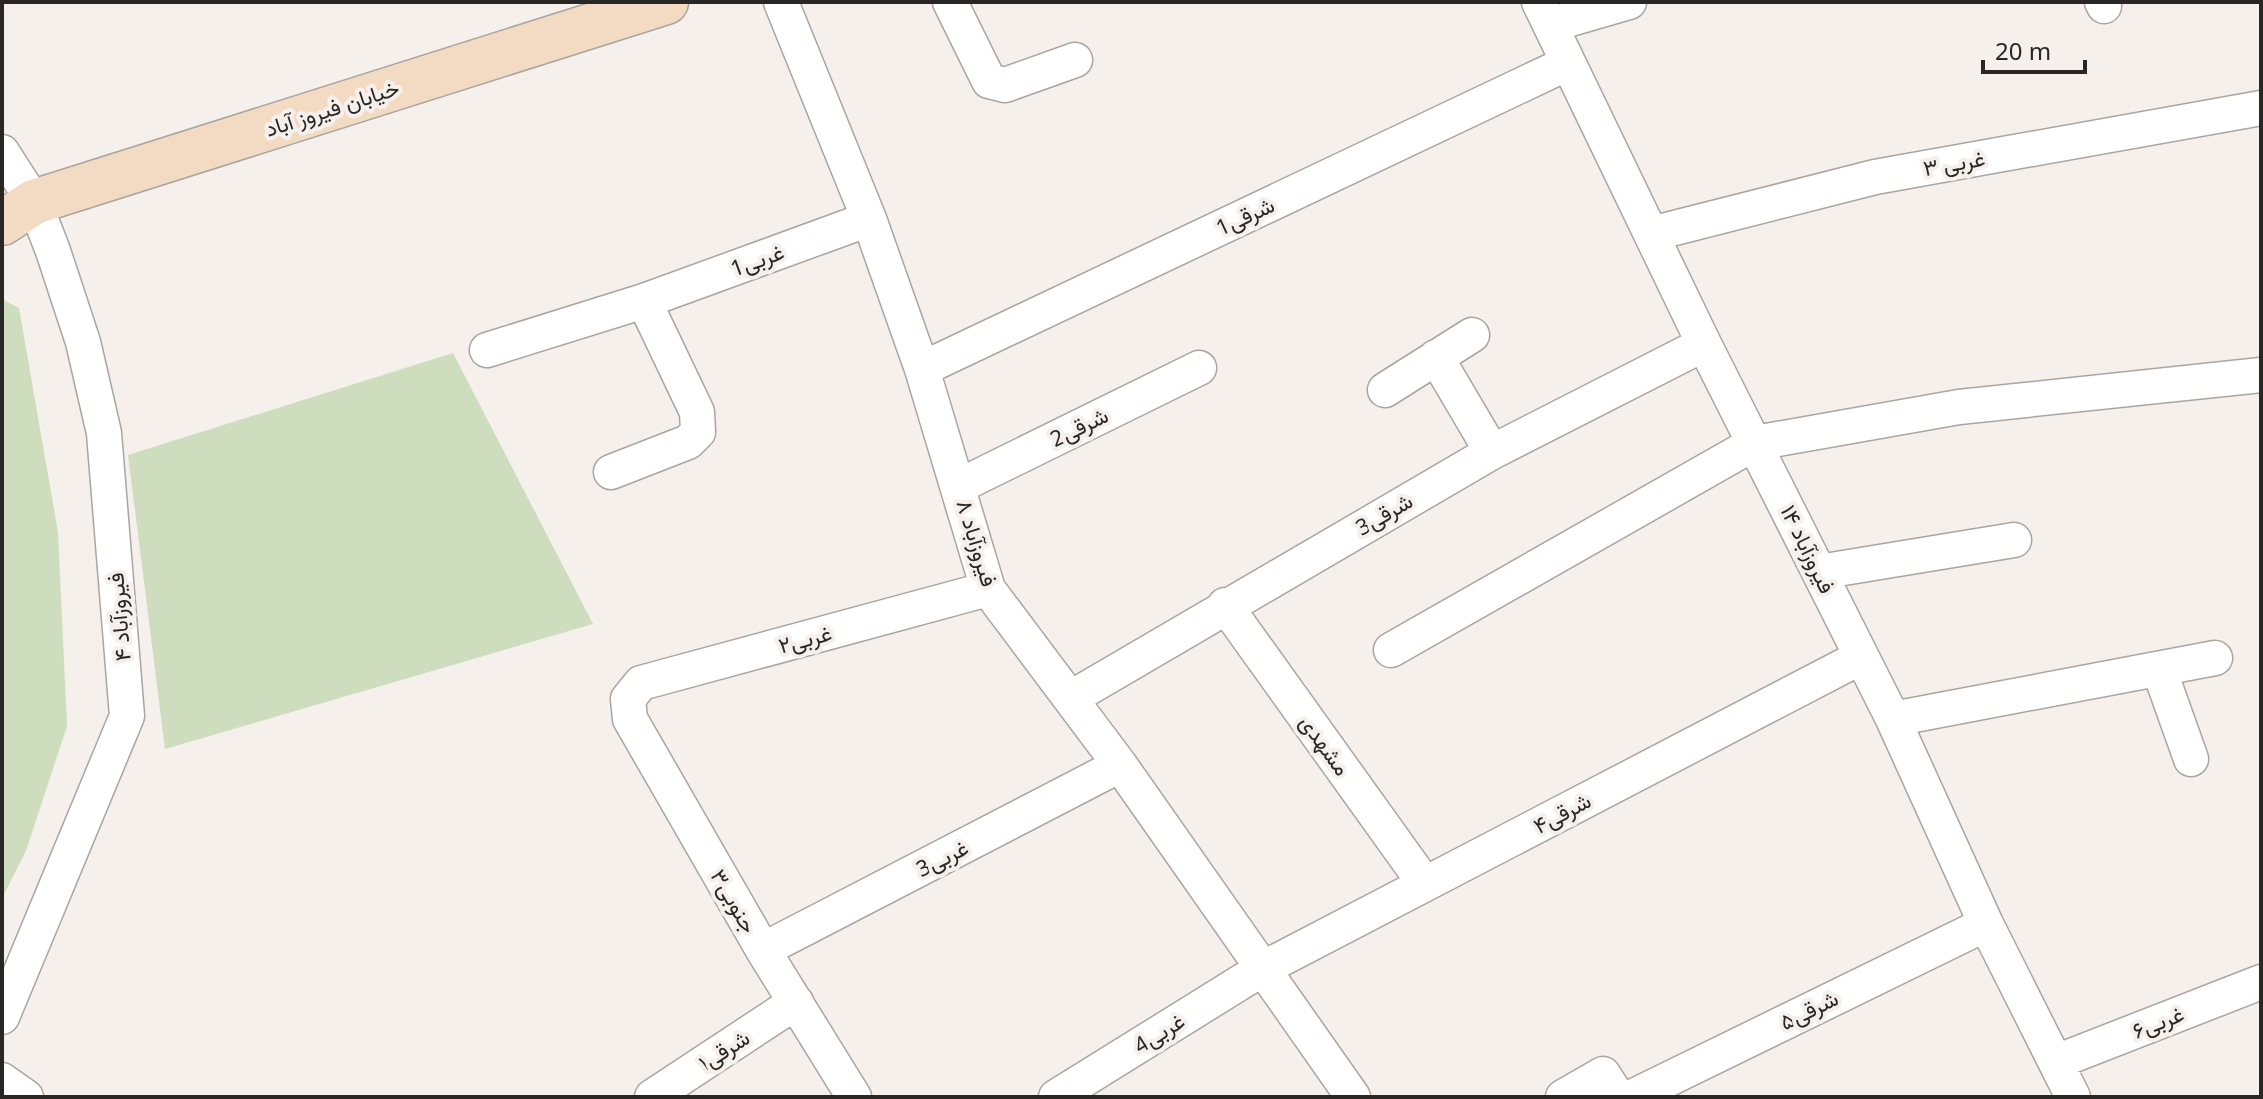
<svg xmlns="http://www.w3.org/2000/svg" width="2263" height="1099" viewBox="0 0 2263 1099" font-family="'Noto Sans',Vazirmatn,sans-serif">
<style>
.green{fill:#cdddbe}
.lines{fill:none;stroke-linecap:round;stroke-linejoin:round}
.street-casing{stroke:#aaa5a1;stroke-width:37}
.secondary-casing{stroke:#aaa5a1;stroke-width:47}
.street{stroke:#fff;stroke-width:34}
.secondary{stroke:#f3dac3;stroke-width:44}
.labels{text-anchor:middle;stroke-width:8;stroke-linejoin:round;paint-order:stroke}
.street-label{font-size:22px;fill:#292726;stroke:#f5f0ec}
</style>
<rect width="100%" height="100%" fill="#f5f0ec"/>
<path class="green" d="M2,299L19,308L58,532L67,726L26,851L2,898Z
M453,353L593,624L165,749L128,455Z"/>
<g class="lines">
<defs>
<path id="street" d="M781,2L869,219L922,369L988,589L1120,765L1353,1097
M950,2L989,81L1005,85L1075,60
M1539,2L1704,344L1893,719L1986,924L2073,1097
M2102,2L2104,6
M1550,25L1629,2
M2,152L34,202L53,251L83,342L104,433L127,716L2,1017
M1651,234L1875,177L2261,108
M487,350L644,301L869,219
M1436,357L1492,452
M922,369L1568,63
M1385,390L1472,335
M611,472L688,442L698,432L697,412L644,301
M959,486L1199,368
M1819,572L2014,540
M1225,605L1425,884
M1391,650L1755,443L1959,407L2261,375
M2159,669L2191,759
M1071,698L1492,452L1704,344
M1893,719L2215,658
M763,950L1120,765
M2056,1062L2261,982
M2,1080L26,1097
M652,1097L796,1002
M854,1097L763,950L630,719L628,699L641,683L988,589
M1056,1097L1262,969L1861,657
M1563,1097L1603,1074L1618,1097
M1632,1097L1986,924"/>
<path id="secondary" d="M2,223L34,202L666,2"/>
</defs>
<use href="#street" class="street-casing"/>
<use href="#secondary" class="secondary-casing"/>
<use href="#street" class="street"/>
<use href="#secondary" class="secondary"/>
</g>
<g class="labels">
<g class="street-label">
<text transform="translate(332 108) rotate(-18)" y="8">خیابان فیروز آباد</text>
<text transform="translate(1954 163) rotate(-10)" y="8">غربی ۳</text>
<text transform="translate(1245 216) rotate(-25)" y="8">شرقی1</text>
<text transform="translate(757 260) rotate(-20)" y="8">غربی1</text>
<text transform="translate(1079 427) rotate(-26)" y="8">شرقی2</text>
<text transform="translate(1384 514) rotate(-30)" y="8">شرقی3</text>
<text transform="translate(977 543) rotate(73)" y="8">فیروزآباد ۸</text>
<text transform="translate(1808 549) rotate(64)" y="8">فیروزآباد ۱۴</text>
<text transform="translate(119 617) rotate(-95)" y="8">فیروزآباد ۴</text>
<text transform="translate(805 639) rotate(-15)" y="8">غربی۲</text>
<text transform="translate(1325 745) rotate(54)" y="8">مشهدی</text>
<text transform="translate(1562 813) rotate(-28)" y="8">شرقی۴</text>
<text transform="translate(942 858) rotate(-27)" y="8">غربی3</text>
<text transform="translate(734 901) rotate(60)" y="8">جنوبی۳</text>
<text transform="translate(1809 1010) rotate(-26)" y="8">شرقی۵</text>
<text transform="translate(2158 1022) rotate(-21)" y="8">غربی۶</text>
<text transform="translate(1159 1033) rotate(-32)" y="8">غربی4</text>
<text transform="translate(724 1050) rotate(-33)" y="8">شرقی۱</text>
</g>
</g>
<rect width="2263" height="1099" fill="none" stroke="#292726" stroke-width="8"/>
<path d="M1983 60v12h102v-12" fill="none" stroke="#292726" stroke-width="4"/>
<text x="1995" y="60" font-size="24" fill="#292726" stroke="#f5f0ec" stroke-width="6" paint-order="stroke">20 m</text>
</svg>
